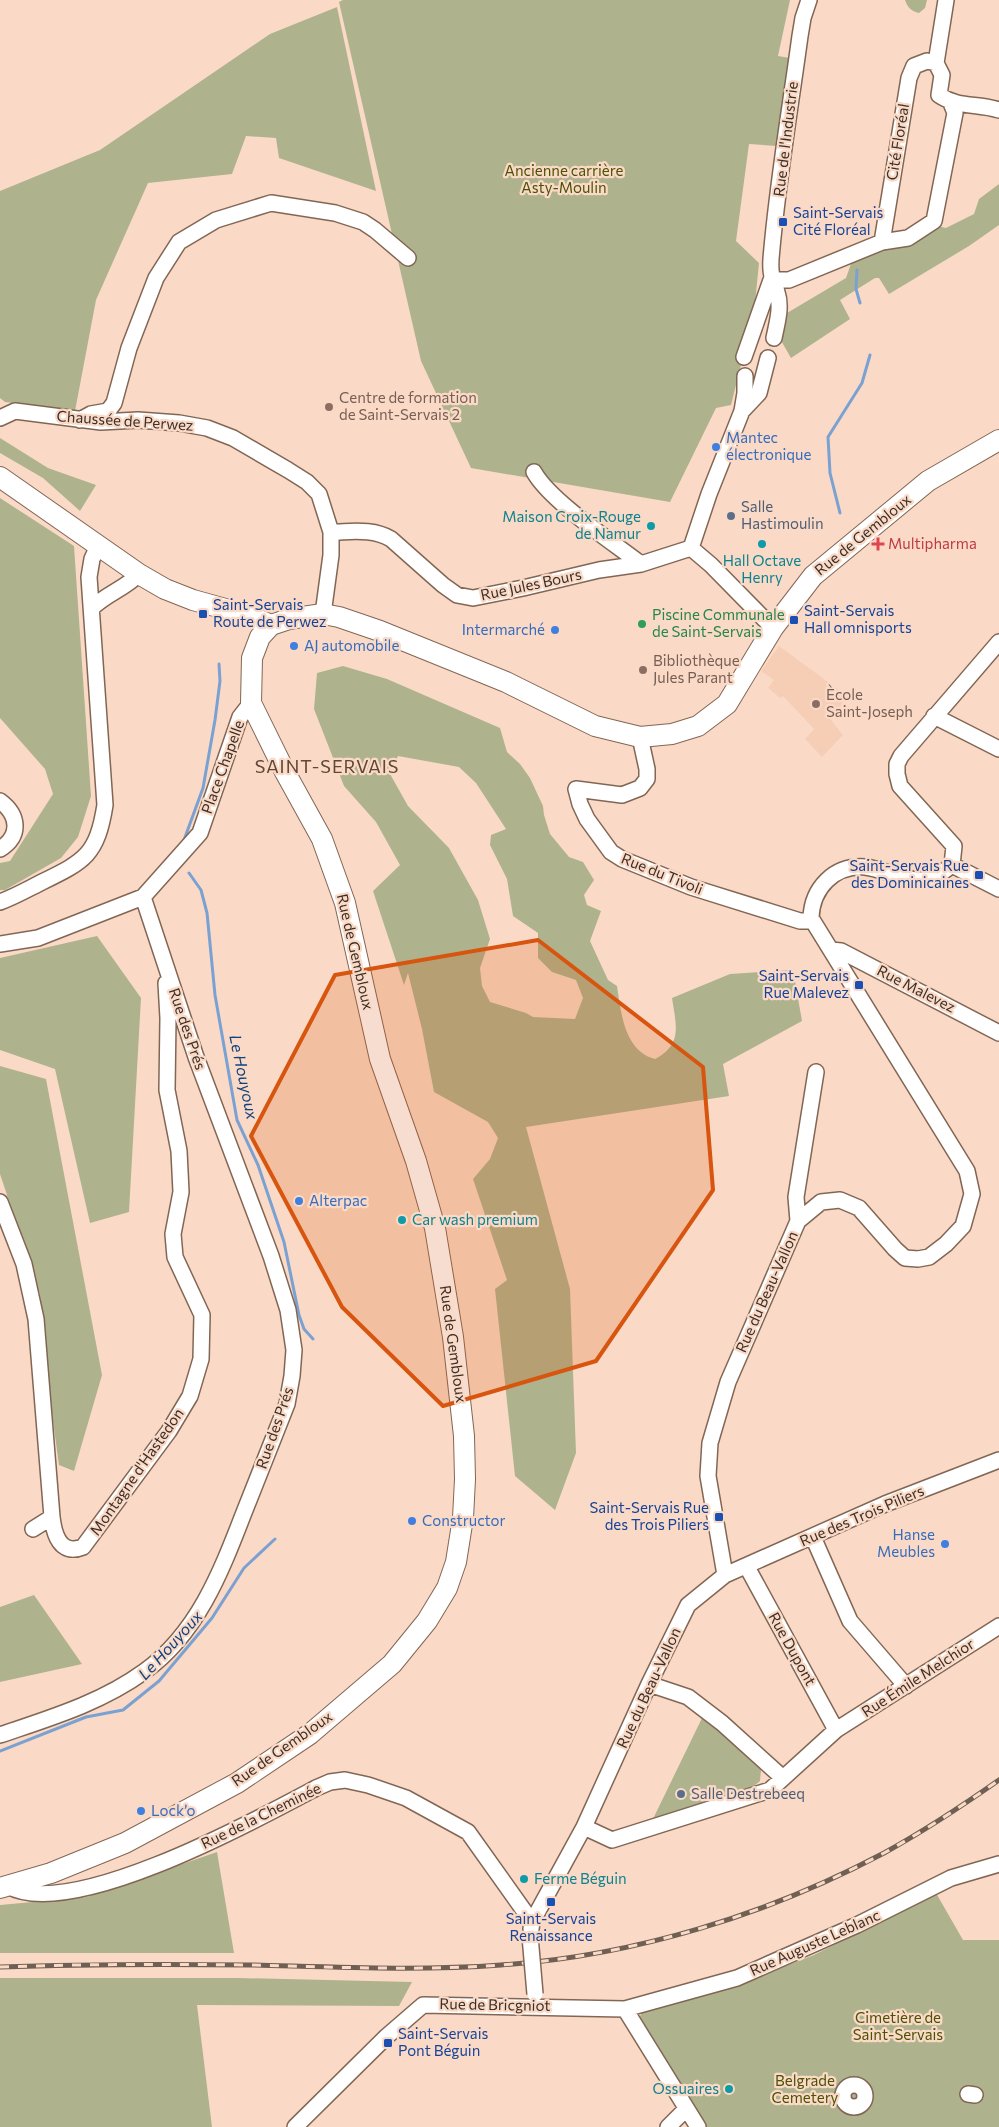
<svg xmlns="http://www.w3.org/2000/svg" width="999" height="2127" viewBox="0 0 999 2127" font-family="Commissioner,sans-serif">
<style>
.built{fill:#f5ceb5}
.green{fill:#aeb38d;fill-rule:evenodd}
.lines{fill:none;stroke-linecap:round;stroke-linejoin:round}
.stream{stroke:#7ba1d2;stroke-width:3}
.minor-casing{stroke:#826654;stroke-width:18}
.major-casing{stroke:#826654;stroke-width:22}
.minor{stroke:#fff;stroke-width:15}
.major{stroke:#fff;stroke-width:20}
.rail-casing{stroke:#705f53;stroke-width:5}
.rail{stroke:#fadac6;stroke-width:3;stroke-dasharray:9;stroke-linecap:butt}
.minor-bridge-casing{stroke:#826654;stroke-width:18;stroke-linecap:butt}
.minor-bridge{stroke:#fff;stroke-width:15}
.marked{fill:#d7550f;fill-opacity:0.2;stroke:#d7550f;stroke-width:4;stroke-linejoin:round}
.transit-dot{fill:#1a4fb4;stroke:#fadac6;stroke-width:2}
.education-dot{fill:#8d6e63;stroke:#fadac6;stroke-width:2}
.shop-dot{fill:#3f7fe0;stroke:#fadac6;stroke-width:2}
.service-dot{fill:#5c6f8a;stroke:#fadac6;stroke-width:2}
.culture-dot{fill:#0f9aa8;stroke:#fadac6;stroke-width:2}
.health-dot{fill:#e0444e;stroke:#fadac6;stroke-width:2}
.leisure-dot{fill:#2e9e5b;stroke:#fadac6;stroke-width:2}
.labels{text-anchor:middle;stroke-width:4.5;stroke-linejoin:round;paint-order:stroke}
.street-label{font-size:15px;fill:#3b2f27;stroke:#fadac6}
.park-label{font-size:15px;fill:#4c5205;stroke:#fadac6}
.transit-label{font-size:15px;fill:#164399;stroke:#fadac6;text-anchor:start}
.education-label{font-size:15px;fill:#785e54;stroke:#fadac6;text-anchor:start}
.shop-label{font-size:15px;fill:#366cbe;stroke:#fadac6;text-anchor:start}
.service-label{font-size:15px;fill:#4e5e75;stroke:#fadac6;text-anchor:start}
.culture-label{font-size:15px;fill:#0d838f;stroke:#fadac6;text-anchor:end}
.health-label{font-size:15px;fill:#be3a42;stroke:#fadac6;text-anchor:start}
.leisure-label{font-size:15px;fill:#27864d;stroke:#fadac6;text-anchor:start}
.water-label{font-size:16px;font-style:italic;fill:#10427e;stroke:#fadac6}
.quarter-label{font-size:18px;letter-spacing:1px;fill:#624736;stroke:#fadac6}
</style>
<rect width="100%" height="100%" fill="#fadac6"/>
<path class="built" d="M779,646L847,696L831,720L843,735L822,757L805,739L814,729L783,696L780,698L768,688L774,680L761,671Z"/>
<path class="green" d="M343,0H790L778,56L790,58L777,146L749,144L736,241L759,263L754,313L731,405L716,408L670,502L471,468L421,361L339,2Z
M905,0H927L925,8L919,13C911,11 908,8 905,0Z
M337,7L376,191L279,158L276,138L246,136L232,174L148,183L96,300L75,411L5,402L0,398V191L100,150L270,34Z
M999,184V225L969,246L889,294L879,278H875L840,300L850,319L791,358L779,337L787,313L846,278L853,258L937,226L946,228L974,214L979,199Z
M0,438L48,468L96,485L80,511L43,478L0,453Z
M0,498L74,546L91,796L78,837L61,858L5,890H0V863L10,861L53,794L45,769L0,718Z
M343,666L387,679L500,728L507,752L520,764L530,778L543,806L544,815L550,834L569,857L583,862L594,880L584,895L587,905L601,911L590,941L608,980L617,986C621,1012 624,1051 655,1059C683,1044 676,1025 672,998L730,974L793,970L802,1021L723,1064L729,1096L526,1127L570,1289L576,1453L555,1510L515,1476L495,1289L507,1280L473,1179L490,1159L498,1138L488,1122L434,1092L422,1029L408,973L404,985L373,891L400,865L376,822L344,786L314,709L317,673ZM398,756L459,767L476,783L506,829L491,835L490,845L507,879L513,916L538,933V958L552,972L576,980L583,998L575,1019L533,1017L526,1013L490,1002L482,986L480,968L490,939L478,900L449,848L408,806L390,774Z
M97,936L141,998L129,1212L90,1223L55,1069L0,1050V958Z
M0,1066L46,1079L102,1375L74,1471L59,1465L47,1377L40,1294L0,1174Z
M34,1595L82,1664L0,1682V1607Z
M703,1716L761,1770L760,1781L749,1790L652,1821Z
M217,1852L234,1953H0V1905L87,1897Z
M936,1893L963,1940H999V2127H701L638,2019L642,2013L744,1982L814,1955Z
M0,1978H239L412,1982L399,2006L197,2005L212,2127H0Z"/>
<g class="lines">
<path class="stream" d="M857,270L856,289L860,303
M840,513L830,473L828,437L862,383L870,355
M184,840L203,788L215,720L220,681L219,664
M189,873L201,890L207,913L215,995L237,1120L258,1165L284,1242L299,1315L304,1329L313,1339
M0,1751L86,1717L123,1710L159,1681L212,1618L244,1568L275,1539"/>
<defs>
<path id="minor" d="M936,63L946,0
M882,242L909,78L914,66L927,61L936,63L942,75L939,95C958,108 977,103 999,110
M771,280H789L882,242L908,238L934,221L955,113L951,103
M774,338C777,323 782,307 777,292C773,278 770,276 771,259C777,185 790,110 800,36L803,18L809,0
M744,357L771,280
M742,411L759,393L768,358
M0,418L15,411L101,422L138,420L179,423L207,428L233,438L288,470L307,482L319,494L331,532V555L323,614
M80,420L91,414L108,411L114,403L129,348L156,278L179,242L216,220L271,203L335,213L363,222L375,230L408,258
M534,472C550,501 614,543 641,564
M331,532C351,532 372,528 391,539L443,585L457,595L473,598L523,588L599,570L641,564L691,548
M691,548L709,494L742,411L745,393V376
M691,548L711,565L773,628
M92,608C106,594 126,588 139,574
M934,716L999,749
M640,737L647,769V779L640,788L622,795L576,789L580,804L587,819L611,852L622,859L691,887L800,921H813
M0,801C19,815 21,836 0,849
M952,865L954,846L900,786L897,774V764L901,756L999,642
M952,865L999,889
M0,902C14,897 28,889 42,882C85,861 97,855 105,805L89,577L92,559L98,546
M0,944L38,938L143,897L200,833L240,717L251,703
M831,950L841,951L999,1033
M0,1202L24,1264L36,1319L52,1517L33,1529
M798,1221L796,1197L816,1072
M52,1517C54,1534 60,1556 83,1547L169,1431L190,1396L201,1359L202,1315L175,1257L173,1234L181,1192L179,1151L167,1090L168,1018L166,983
M813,1537L850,1621L906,1686
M747,1567L836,1730
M725,1575L885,1504L999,1460
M649,1684L688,1697L722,1723L783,1778
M0,1735C50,1718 101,1703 145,1671C199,1632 222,1569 245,1510C259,1474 273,1439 287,1404L292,1376L294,1350L288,1310L271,1256L196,1057L143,897
M584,1827L612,1840L770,1790L836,1730L999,1626
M8,1886C70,1922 256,1820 316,1788L330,1782L345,1780L368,1785L406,1798L468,1832L532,1922L531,1929
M532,1922L584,1827L649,1684L688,1605L725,1575L708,1476L710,1443L728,1382L798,1221L821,1202L840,1200L859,1208L895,1249L905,1258L918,1259L929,1257L946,1244L963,1226L972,1194L967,1171L811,918C812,888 834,865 865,867C883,869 900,879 918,880C931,881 942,873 952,865
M625,2009L698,2127
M843 2096a11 11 0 1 1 22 0a11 11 0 1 1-22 0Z
M968,2094L975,2095
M295,2127L386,2037L423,2005L625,2009L737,1978L857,1925L951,1878L999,1864
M668,2127L686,2109"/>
<path id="major" d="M0,477L139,574L165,589L193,600L247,615L271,625
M0,1888L51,1873L125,1843L237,1783L310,1734L392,1664L427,1621L447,1588L456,1562L463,1518L465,1479L464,1436L453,1337L435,1228L416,1161L380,1059L345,903L322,839L285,772L251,703L252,658L260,637L271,625L289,619L323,614L339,617L380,631L506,682L595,726L640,737L672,734L698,726L727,704L773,628L813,576L928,481L999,440"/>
</defs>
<use href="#minor" class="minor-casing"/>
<use href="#major" class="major-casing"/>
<use href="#minor" class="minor"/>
<use href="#major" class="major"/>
<defs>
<path id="rail" d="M0,1967C84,1964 167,1964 251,1965C334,1967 418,1971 501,1965C634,1956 767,1915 884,1853C924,1831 962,1806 999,1780"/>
</defs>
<use href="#rail" class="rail-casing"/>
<use href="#rail" class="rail"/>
<defs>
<path id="minor-bridge" d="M530,1936L535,1994"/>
</defs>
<use href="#minor-bridge" class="minor-bridge-casing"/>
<use href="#minor-bridge" class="minor-bridge"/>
</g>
<path class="marked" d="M538,940L703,1067L713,1190L596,1361L443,1406L342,1307L251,1136L335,975Z"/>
<g class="transit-dot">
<rect x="778" y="217" width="10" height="10" rx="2.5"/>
<rect x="198" y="609" width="10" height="10" rx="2.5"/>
<rect x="789" y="615" width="10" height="10" rx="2.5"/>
<rect x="974" y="870" width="10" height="10" rx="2.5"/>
<rect x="854" y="980" width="10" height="10" rx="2.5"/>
<rect x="714" y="1512" width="10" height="10" rx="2.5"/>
<rect x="546" y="1897" width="10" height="10" rx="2.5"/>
<rect x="383" y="2038" width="10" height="10" rx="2.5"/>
</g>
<g class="education-dot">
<circle cx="329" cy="407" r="5"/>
<circle cx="643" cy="670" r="5"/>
<circle cx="816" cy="704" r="5"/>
</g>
<g class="shop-dot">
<circle cx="716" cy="447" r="5"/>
<circle cx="555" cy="630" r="5"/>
<circle cx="294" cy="646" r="5"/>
<circle cx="299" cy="1201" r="5"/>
<circle cx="412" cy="1521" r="5"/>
<circle cx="945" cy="1544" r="5"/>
<circle cx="141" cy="1811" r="5"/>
</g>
<g class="service-dot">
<circle cx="731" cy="516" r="5"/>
<circle cx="681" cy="1794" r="5"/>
</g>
<g class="culture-dot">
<circle cx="651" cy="526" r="5"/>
<circle cx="762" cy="544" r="5"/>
<circle cx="402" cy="1220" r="5"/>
<circle cx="524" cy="1879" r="5"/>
<circle cx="729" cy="2089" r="5"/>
</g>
<path class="health-dot" d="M875.5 536.5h5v5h5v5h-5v5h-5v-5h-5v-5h5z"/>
<circle class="leisure-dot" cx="642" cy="624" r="5"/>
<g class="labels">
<g class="street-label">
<text transform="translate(786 139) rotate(-83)" y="5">Rue de l'Industrie</text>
<text transform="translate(898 142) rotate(-81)" y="5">Cité Floréal</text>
<text transform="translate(125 421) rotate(4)" y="5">Chaussée de Perwez</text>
<text transform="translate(863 535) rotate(-39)" y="5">Rue de Gembloux</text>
<text transform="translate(531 585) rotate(-12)" y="5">Rue Jules Bours</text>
<text transform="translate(223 767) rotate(-70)" y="5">Place Chapelle</text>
<text transform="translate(662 874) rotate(22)" y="5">Rue du Tivoli</text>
<text transform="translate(355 952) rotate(77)" y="5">Rue de Gembloux</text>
<text transform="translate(916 989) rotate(27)" y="5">Rue Malevez</text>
<text transform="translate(187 1029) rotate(71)" y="5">Rue des Prés</text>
<text transform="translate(767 1292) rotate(-66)" y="5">Rue du Beau-Vallon</text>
<text transform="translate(453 1344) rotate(82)" y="5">Rue de Gembloux</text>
<text transform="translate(275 1428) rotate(-71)" y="5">Rue des Prés</text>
<text transform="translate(137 1472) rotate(-55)" y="5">Montagne d'Hastedon</text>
<text transform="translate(862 1516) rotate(-23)" y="5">Rue des Trois Piliers</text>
<text transform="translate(792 1649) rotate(61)" y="5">Rue Dupont</text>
<text transform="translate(918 1678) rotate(-33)" y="5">Rue Émile Melchior</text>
<text transform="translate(649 1688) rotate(-65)" y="5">Rue du Beau-Vallon</text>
<text transform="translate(282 1749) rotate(-35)" y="5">Rue de Gembloux</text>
<text transform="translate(261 1816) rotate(-26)" y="5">Rue de la Cheminée</text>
<text transform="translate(815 1943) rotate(-24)" y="5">Rue Auguste Leblanc</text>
<text transform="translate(495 2005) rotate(1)" y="5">Rue de Bricgniot</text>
</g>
<g class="park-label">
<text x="564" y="176">Ancienne carrière<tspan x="564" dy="17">Asty-Moulin</tspan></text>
<text x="898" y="2023">Cimetière de<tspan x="898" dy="17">Saint-Servais</tspan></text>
<text x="805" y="2086">Belgrade<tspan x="805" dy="17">Cemetery</tspan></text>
</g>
<g class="transit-label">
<text x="793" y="218">Saint-Servais<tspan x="793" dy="17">Cité Floréal</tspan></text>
<text x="213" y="610">Saint-Servais<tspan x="213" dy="17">Route de Perwez</tspan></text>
<text x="804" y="616">Saint-Servais<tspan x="804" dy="17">Hall omnisports</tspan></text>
<text x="969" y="871" text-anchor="end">Saint-Servais Rue<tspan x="969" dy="17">des Dominicaines</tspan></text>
<text x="849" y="981" text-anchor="end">Saint-Servais<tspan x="849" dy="17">Rue Malevez</tspan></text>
<text x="709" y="1513" text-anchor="end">Saint-Servais Rue<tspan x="709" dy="17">des Trois Piliers</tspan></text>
<text x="551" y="1924" text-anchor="middle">Saint-Servais<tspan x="551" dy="17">Renaissance</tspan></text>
<text x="398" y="2039">Saint-Servais<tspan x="398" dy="17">Pont Béguin</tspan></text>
</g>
<g class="education-label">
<text x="339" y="403">Centre de formation<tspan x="339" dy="17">de Saint-Servais 2</tspan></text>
<text x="653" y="666">Bibliothèque<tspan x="653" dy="17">Jules Parant</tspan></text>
<text x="826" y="700">Ècole<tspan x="826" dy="17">Saint-Joseph</tspan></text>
</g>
<g class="shop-label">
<text x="726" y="443">Mantec<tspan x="726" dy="17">électronique</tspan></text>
<text x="545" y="635" text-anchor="end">Intermarché</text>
<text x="304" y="651">AJ automobile</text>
<text x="309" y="1206">Alterpac</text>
<text x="422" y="1526">Constructor</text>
<text x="935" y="1540" text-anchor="end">Hanse<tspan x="935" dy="17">Meubles</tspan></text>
<text x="151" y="1816">Lock’o</text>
</g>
<g class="service-label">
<text x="741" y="512">Salle<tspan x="741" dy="17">Hastimoulin</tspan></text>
<text x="691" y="1799">Salle Destrebeeq</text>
</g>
<g class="culture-label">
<text x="641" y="522">Maison Croix-Rouge<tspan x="641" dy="17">de Namur</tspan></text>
<text x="762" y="566" text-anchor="middle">Hall Octave<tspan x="762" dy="17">Henry</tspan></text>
<text x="412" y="1225" text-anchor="start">Car wash premium</text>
<text x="534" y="1884" text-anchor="start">Ferme Béguin</text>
<text x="719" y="2094">Ossuaires</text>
</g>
<g class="health-label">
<text x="888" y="549">Multipharma</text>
</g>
<g class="leisure-label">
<text x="652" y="620">Piscine Communale<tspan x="652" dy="17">de Saint-Servais</tspan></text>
</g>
<g class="water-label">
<text transform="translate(244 1077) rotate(78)" y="6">Le Houyoux</text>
<text transform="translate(170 1645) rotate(-48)" y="6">Le Houyoux</text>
</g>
<g class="quarter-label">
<text x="327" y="773">SAINT-SERVAIS</text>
</g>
</g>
</svg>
